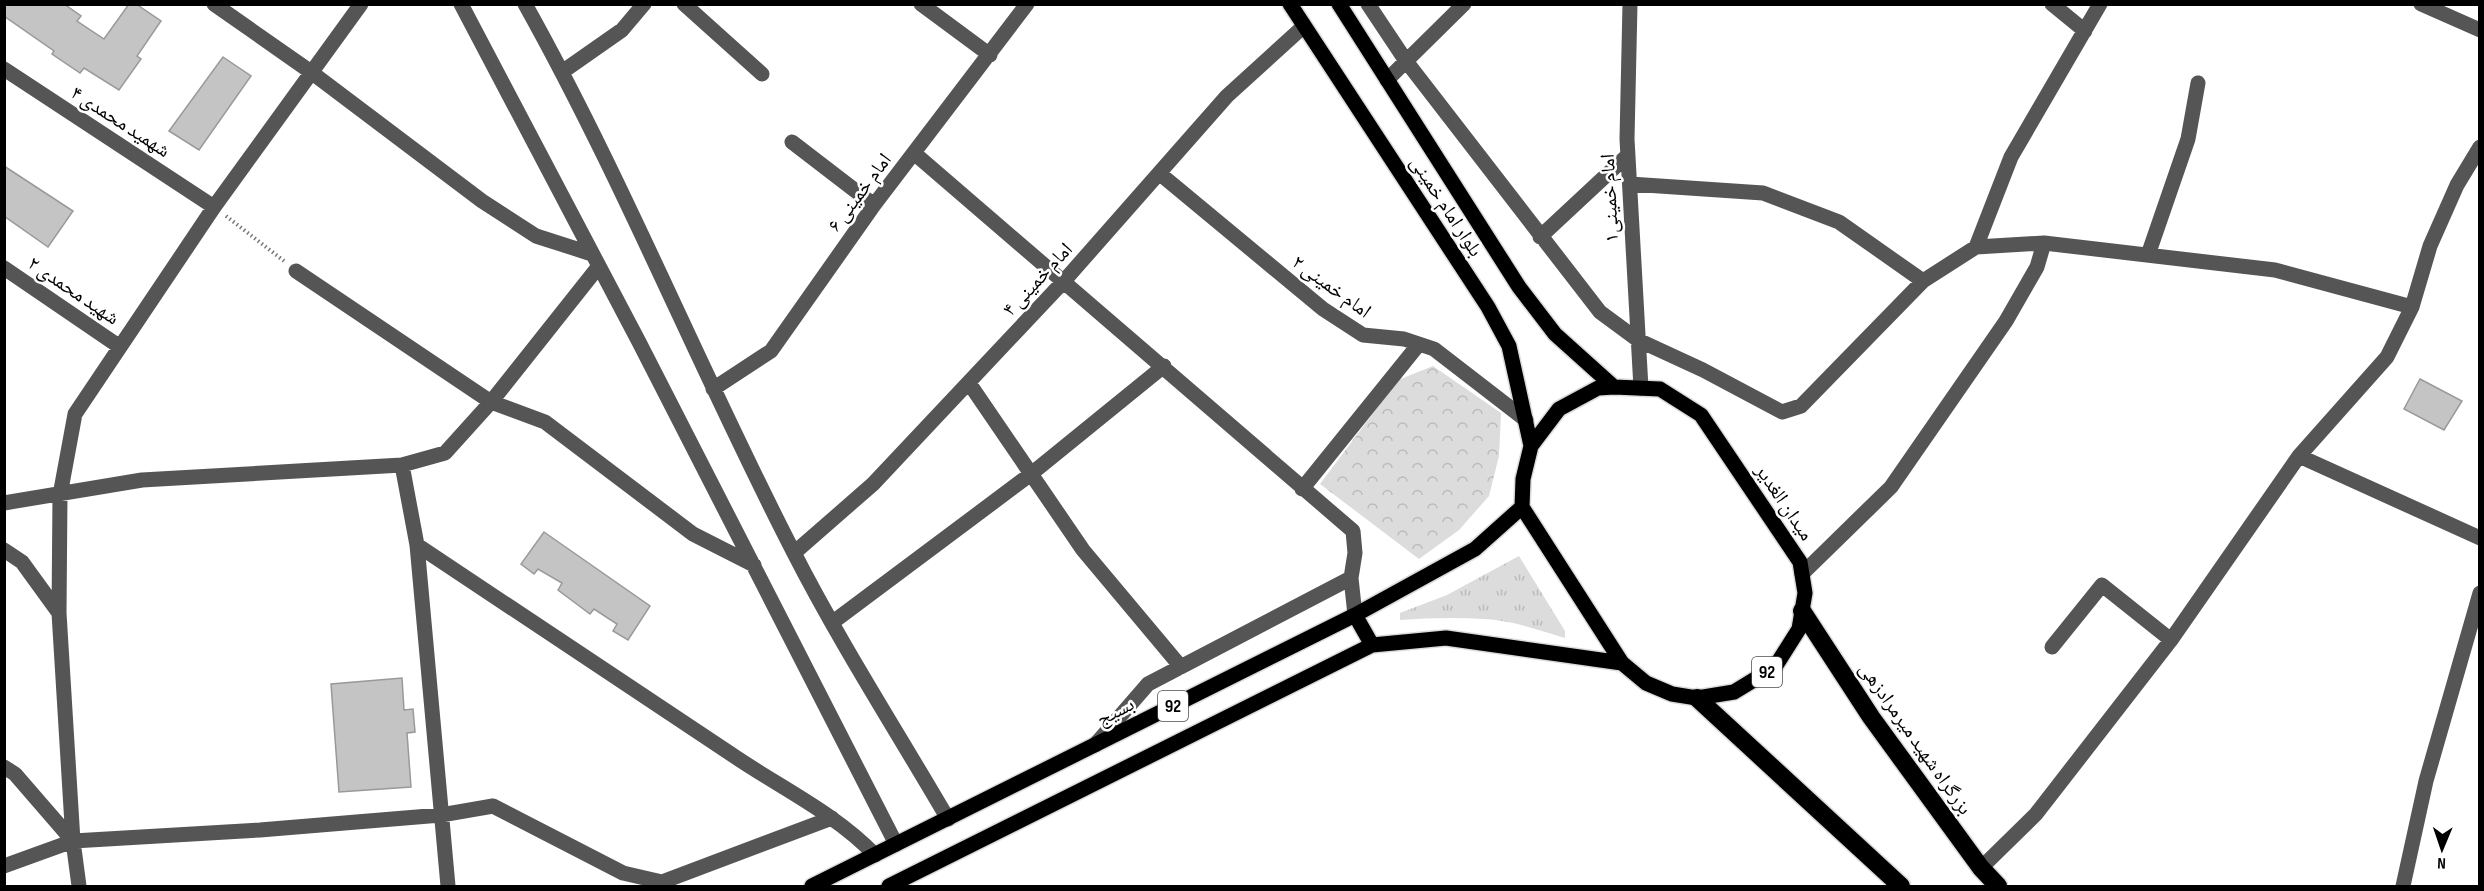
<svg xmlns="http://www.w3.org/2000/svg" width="2484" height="891" viewBox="0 0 2484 891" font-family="'Sofia Sans Condensed','Noto Naskh Arabic',sans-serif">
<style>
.grass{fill:url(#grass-tufts)}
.forest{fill:url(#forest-crowns)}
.building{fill:#c4c4c4;stroke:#999;stroke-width:1.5}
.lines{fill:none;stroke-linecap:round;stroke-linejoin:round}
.major-casing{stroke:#dbdbdb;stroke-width:18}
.highway-casing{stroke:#dbdbdb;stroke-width:21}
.path{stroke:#777;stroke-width:4;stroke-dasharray:1.5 3;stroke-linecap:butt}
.minor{stroke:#555;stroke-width:15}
.major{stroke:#000;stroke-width:15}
.highway{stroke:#000;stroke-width:18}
.labels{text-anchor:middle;stroke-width:5;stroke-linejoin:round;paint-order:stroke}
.shield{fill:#fff;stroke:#4c4c4c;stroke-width:1.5}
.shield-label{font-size:18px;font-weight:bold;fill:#000}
.street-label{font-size:20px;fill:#000;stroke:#fff}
</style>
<defs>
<pattern id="grass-tufts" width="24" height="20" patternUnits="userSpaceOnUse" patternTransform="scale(1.5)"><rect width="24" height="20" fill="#dcdcdc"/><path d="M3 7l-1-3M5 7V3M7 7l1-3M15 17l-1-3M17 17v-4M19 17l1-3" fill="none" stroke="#bbb"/></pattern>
<pattern id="forest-crowns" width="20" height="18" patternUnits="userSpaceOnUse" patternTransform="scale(1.5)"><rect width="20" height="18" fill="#dcdcdc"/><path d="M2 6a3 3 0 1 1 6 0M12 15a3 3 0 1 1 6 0" fill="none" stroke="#bbb"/></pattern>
</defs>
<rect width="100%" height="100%" fill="#fff"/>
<path class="grass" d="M1519,556L1565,631V638C1538,630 1511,620 1483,619C1455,617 1427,618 1400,620V613L1447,595Z"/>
<path class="forest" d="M1433,366L1501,413L1499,456L1489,496L1459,530L1419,559L1320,484L1398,380Z"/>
<path class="building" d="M4,4H64L81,16L77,21L104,39L129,4H136L161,21L137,56L141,59L119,90L84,68L80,73L52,54L54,51L4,16Z
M223,57L251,76L199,150L169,131Z
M4,166L73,211L48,247L4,216Z
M2420,379L2462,401L2444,430L2404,409Z
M544,532L650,606L628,640L613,631L617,624L594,609L590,614L558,590L562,583L538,569L534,574L521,564Z
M402,678L404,710L413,709L415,732L407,733L411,787L339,792L331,684Z"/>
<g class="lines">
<defs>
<path id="major" d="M1290,4L1488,307L1509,346L1531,446
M1339,4L1519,287L1555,334L1614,387
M1614,387L1660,389L1701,415L1800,562L1805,593L1799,629L1775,667L1734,692L1697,698L1672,694L1646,683L1622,663L1522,507L1523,479L1531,446L1559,409L1598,388Z
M1355,615L1372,645
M812,886L1355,615L1475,549L1522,507
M889,886L1372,645L1446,638L1622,663"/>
<path id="highway" d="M1802,611L1871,717L1981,868L1998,886
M1697,698L1901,886"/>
</defs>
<use href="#major" class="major-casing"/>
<use href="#highway" class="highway-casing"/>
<path class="path" d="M226,216L284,261"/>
<path class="minor" d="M214,4L311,72L482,201L536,236L592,254
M461,4L639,342L896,844
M525,4C624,181 700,371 793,551C840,643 896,730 948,819
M684,4L762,74
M921,4L990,55
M1368,4L1406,61L1600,312L1638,340L1703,370L1782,412L1801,406L1923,281L1976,247L2044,243L2275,270L2412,307
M1630,4L1627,139L1641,388
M2052,4L2085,31
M2421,4L2480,30
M4,69L214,207
M562,72L622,30L644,4
M1387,80L1464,4
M792,142L874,205
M914,153L1353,531L1355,553L1351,578L1355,615
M1159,173L1323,309L1363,335L1404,339L1434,349L1526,420
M1630,184L1763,193L1839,222L1923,281
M1540,237L1628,155
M1976,247L2011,157L2100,4
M2148,255L2188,139L2198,83
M4,268L120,347
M296,271L491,402L545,422L693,534L754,565
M969,383L1083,550L1181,667
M713,389L771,351L874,205L1027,4
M2299,456L2480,538
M402,465L417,545C521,615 626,684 731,754C779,787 835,813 875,855
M1302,489L1419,344
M4,503L142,480L402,465L445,453L491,402L599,266
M417,545L448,886
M4,550L22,562L59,613
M794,553L873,484L1064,281L1227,96L1304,26
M1802,574L1891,487L2006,321L2037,267L2044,243
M833,622L1031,474L1164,366
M2052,647L2102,585L2171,640
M1095,745L1148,684L1351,578
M4,767L15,774L73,841
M4,866L73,841L260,830L441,815L493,806L623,873L662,882L832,818
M1981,868L2036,814L2171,640L2299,456L2387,357L2412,307L2430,246L2457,185L2480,147
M79,886L73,841L59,613L60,495L75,414L214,207L361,4
M2403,886L2426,781L2480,593"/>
<use href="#major" class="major"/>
<use href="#highway" class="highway"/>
</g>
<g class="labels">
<g class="shield">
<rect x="1752" y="657" width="30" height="30" rx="4.5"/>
<rect x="1158" y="691" width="30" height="30" rx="4.5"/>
</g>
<g class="shield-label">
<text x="1767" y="678">92</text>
<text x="1173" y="712">92</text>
</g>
<g class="street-label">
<text transform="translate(121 121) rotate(33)" y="7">شهمید محمدی ۴</text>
<text transform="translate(859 192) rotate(-53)" y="7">امام خمینی ۶</text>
<text transform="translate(1609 198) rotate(-93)" y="7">امام خمینی۱</text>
<text transform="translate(1447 206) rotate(57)" y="7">بلوار امام خمینی</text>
<text transform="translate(1037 279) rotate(-47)" y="7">امام خمینی ۴</text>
<text transform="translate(1332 286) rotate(36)" y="7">امام خمینی ۲</text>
<text transform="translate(74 290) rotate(34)" y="7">شهید محمدی ۲</text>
<text transform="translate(1785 502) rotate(56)" y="7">میدان الغدیر</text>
<text transform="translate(1115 711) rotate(-27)" y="7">بسیج</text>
<text transform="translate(1916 738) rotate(55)" y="7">بزرگراه شهید میرمرادزهی</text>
</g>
</g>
<rect width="2484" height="891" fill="none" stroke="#000000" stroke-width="12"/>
<g transform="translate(2442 849) rotate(182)" stroke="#ffffff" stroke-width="4.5" paint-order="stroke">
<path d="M0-4.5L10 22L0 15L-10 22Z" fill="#000000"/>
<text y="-9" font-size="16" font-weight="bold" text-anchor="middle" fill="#000000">N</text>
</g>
</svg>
